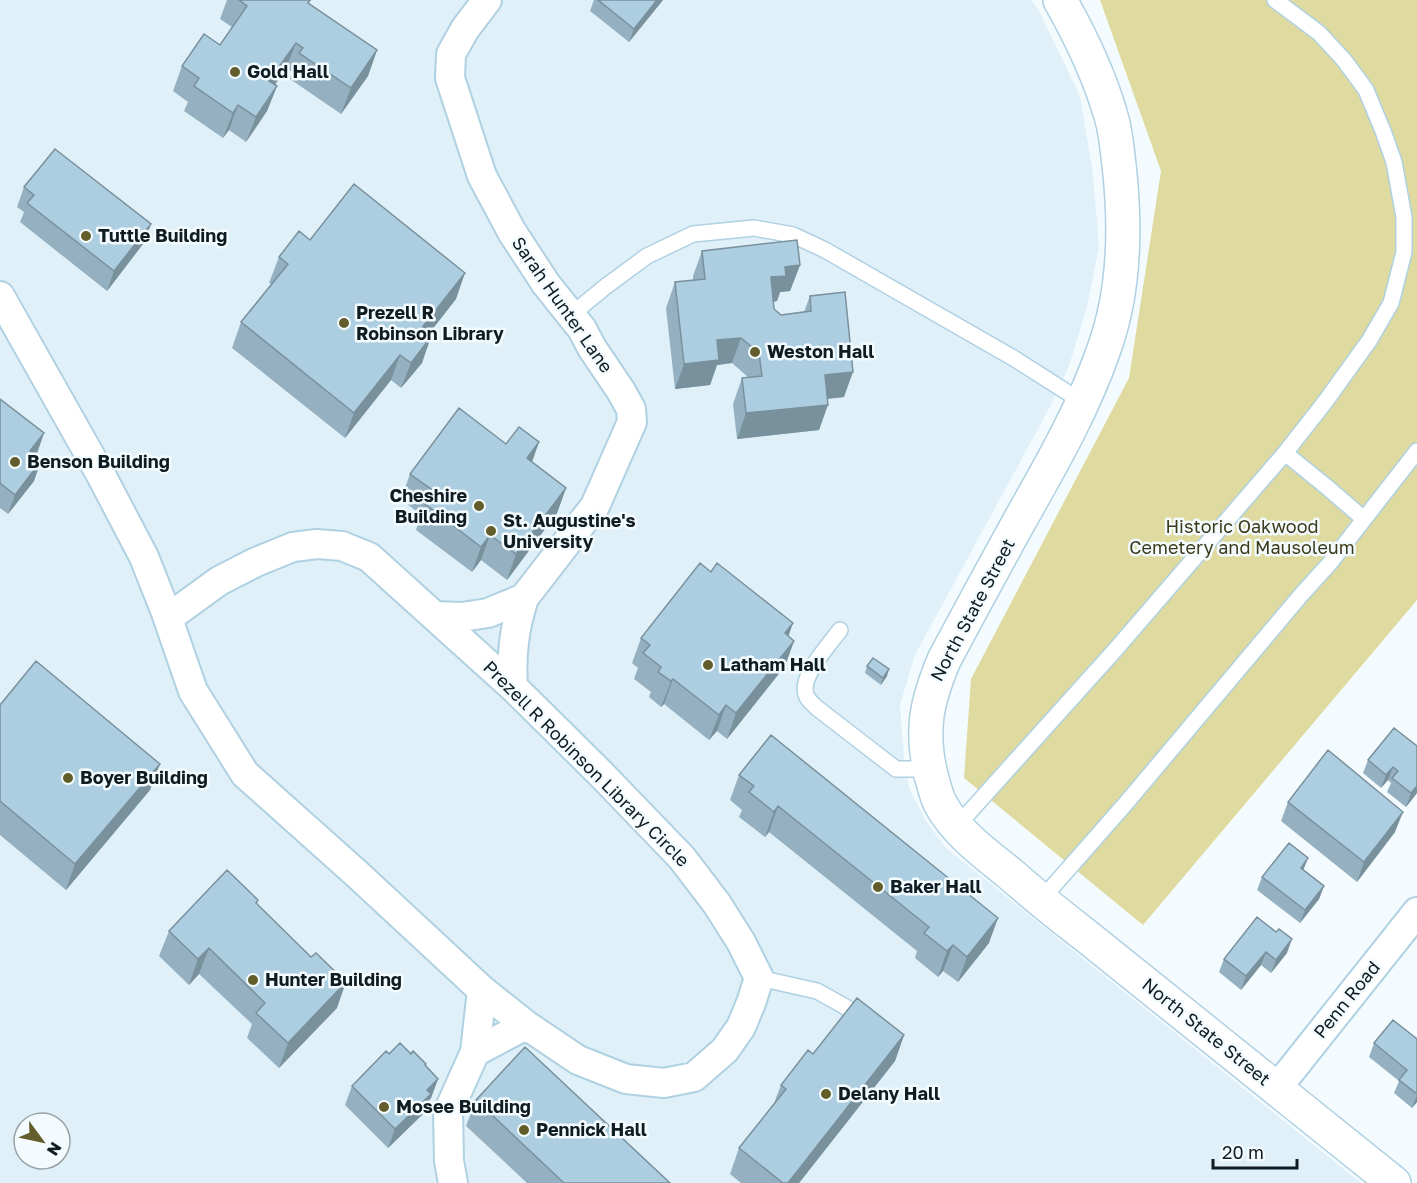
<svg xmlns="http://www.w3.org/2000/svg" width="1417" height="1183" viewBox="0 0 1417 1183" font-family="'Golos Text',sans-serif">
<style>
.built{fill:#e0f0f9;fill-rule:evenodd}
.green{fill:#dedaa0}
.lines{fill:none;stroke-linecap:round;stroke-linejoin:round}
.lane-casing{stroke:#afd1e2;stroke-width:18}
.street-casing{stroke:#afd1e2;stroke-width:32}
.secondary-casing{stroke:#afd1e2;stroke-width:36}
.lane{stroke:#fff;stroke-width:15}
.street{stroke:#fff;stroke-width:28}
.secondary{stroke:#fff;stroke-width:33}
.wall{fill:#95b1c1}
.shaded-wall{fill:#79909d}
.building{fill:#adcee0;stroke:#79909d;stroke-width:1.5}
.poi-dot{fill:#625d2a;stroke:#f4fbfe;stroke-width:2}
.labels{text-anchor:middle;stroke-width:5;stroke-linejoin:round;paint-order:stroke}
.poi-label{font-size:18px;font-weight:bold;fill:#0f1c22;stroke:#f4fbfe;text-anchor:start}
.street-label{font-size:18px;fill:#0f1c22;stroke:#f4fbfe}
.park-label{font-size:18px;fill:#3d3a19;stroke:#f4fbfe}
</style>
<rect width="100%" height="100%" fill="#f4fbfe"/>
<path class="built" d="M0,0H1031L1039,11L1080,96L1092,167L1096,209L1099,247L1087,307L1069,366L1050,407L915,655L900,705L905,770L910,790L926,821L946,848L1361,1183H0ZM24,1123H60V1159H24Z"/>
<path class="green" d="M1100,0H1417V600L1143,925L964,778L971,679L1129,378L1161,171Z"/>
<g class="lines">
<defs>
<path id="lane" d="M571,315L605,287L647,256L693,234L754,228L793,235L825,250L1015,359L1084,403
M1285,453L1328,488L1364,519
M840,630C829,645 797,679 807,697C809,701 814,705 817,708L896,769H930
M956,827L1116,649L1285,453L1325,402L1369,341L1391,303L1404,252V217L1394,162L1383,131L1366,90L1344,60L1319,33L1275,0
M1041,900L1127,802L1301,595L1330,563L1417,451
M759,978L817,991L844,1006L866,1021"/>
<path id="street" d="M487,0L465,29L451,54L450,78L482,176L512,232L546,284L582,329L592,348L621,391L631,409L632,422L595,506L524,598C514,629 511,655 513,687
M0,296L101,475L144,557L165,610L193,691L245,774L357,874L482,990L526,1025L578,1060L626,1079L664,1083L694,1077L725,1050L741,1027L751,1003L759,978L741,942L717,904L682,858L600,773L513,687L369,557L342,546L317,544L293,547L256,562L219,581L168,618
M434,616L462,617L488,613L524,598
M475,1052L526,1025
M1277,1088L1417,912
M453,1183L449,1161L448,1112L475,1052L482,990"/>
<path id="secondary" d="M1060,0C1081,37 1099,74 1111,116C1116,132 1117,149 1119,165C1126,226 1125,291 1104,349C1083,410 1051,465 1020,520C994,567 969,613 944,660C927,701 920,730 931,775C934,785 936,796 941,805C957,833 983,852 1008,872C1033,894 1059,915 1085,935C1188,1018 1291,1100 1394,1183"/>
</defs>
<use href="#lane" class="lane-casing"/>
<use href="#street" class="street-casing"/>
<use href="#secondary" class="secondary-casing"/>
<use href="#lane" class="lane"/>
<use href="#street" class="street"/>
<use href="#secondary" class="secondary"/>
</g>
<path class="wall" d="M227,0H311L309,3L377,50L368,76L341,114L290,79L292,72L286,68L275,85L277,86L267,111L246,142L229,130L223,138L184,111L188,102L173,91L182,66L220,45L232,27L220,19Z
M594,0H663L629,42L590,11Z
M24,187L151,224L143,244L107,291L20,222L24,212L17,207Z
M702,251L800,265L790,291L780,292L777,301L774,302V309L781,315L804,312L810,296L844,397L827,399L819,430L737,439L733,404L742,378L748,377L732,363L717,365L710,385L675,389L666,308L675,282L693,280V276Z
M279,257L456,299L428,335L422,363L401,388L391,380L345,438L232,348L241,322L272,284L269,283Z
M0,399L44,433L37,453L35,455L34,481L8,514L0,508Z
M539,442L532,462L566,488L557,513L507,580L481,560L472,572L416,530L421,515L401,499L410,474L506,444Z
M641,638L794,641L785,666L727,739L717,731L709,740L664,704L661,707L649,697L651,692L634,679L638,668L632,663Z
M867,666L887,676L881,685L865,673Z
M0,705L150,790L66,890L0,835Z
M1417,746V793L1406,807L1387,792L1391,783L1388,780L1381,788L1363,773L1368,760Z
M739,775L989,943L958,982L943,971L938,977L915,958L917,951L769,832L765,837L739,817L742,810L730,800Z
M1288,802L1395,832L1357,882L1281,821Z
M1304,870L1324,886L1319,899L1300,923L1257,890L1262,877Z
M258,900L257,904L337,1008L279,1068L247,1038L252,1024L199,974L189,985L159,956L169,931Z
M1257,917L1287,953L1271,973L1261,965L1241,990L1219,972L1224,959Z
M904,1035L895,1061L799,1183H741L730,1174L739,1148L774,1103L781,1085L813,1054Z
M1417,1039V1102L1412,1108L1394,1093L1399,1081L1369,1057L1374,1043Z
M389,1054H411L426,1064L425,1065L438,1079L431,1098L428,1102L424,1113L388,1148L345,1105L352,1086Z
M476,1100L670,1183H527L466,1126Z"/>
<path class="shaded-wall" d="M657,0H663L629,42L634,29Z
M296,43L286,68L260,106L269,81Z
M377,50L368,76L341,114L351,88Z
M277,86L267,111L246,142L256,117Z
M238,105L229,130L223,138L233,113Z
M151,224L143,244L107,291L114,271Z
M800,265L790,291L780,292L777,301L761,303L771,277L785,267Z
M465,273L456,299L412,355L421,329Z
M431,337L422,363L401,388L411,363Z
M741,338L732,363L717,365L710,385L675,389L684,364L717,340Z
M400,355L391,380L345,438L354,413Z
M853,372L844,397L815,400L825,375Z
M828,405L819,430L737,439L746,413Z
M44,433L37,453L23,471L30,451Z
M539,442L530,467L527,458Z
M41,461L34,481L8,514L15,495Z
M566,488L557,513L507,580L516,554Z
M490,535L481,560L472,572L481,547Z
M793,623L784,649L785,633Z
M794,641L785,666L727,739L736,713Z
M889,669L887,676L881,685L883,678Z
M673,679L664,704L661,707L671,681Z
M726,705L717,731L709,740L719,715Z
M160,764L150,790L66,890L75,864Z
M1393,767L1388,780L1381,788L1386,775Z
M1417,786V793L1406,807L1411,793Z
M778,806L769,832L765,837L774,812Z
M1403,812L1395,832L1357,882L1364,862Z
M1308,858L1303,871L1301,868Z
M1324,886L1319,899L1300,923L1305,910Z
M998,918L989,943L958,982L967,957Z
M1292,939L1287,953L1271,973L1276,960Z
M953,945L943,971L938,977L947,951Z
M209,948L199,974L189,985L198,959Z
M1266,952L1261,965L1241,990L1246,976Z
M346,982L337,1008L279,1068L288,1043Z
M904,1035L895,1061L799,1183H788Z
M438,1079L431,1098L428,1102L424,1113L388,1148L395,1129L427,1090Z
M1417,1095V1102L1412,1108Z"/>
<path class="building" d="M239,0H310L308,3L377,50L351,88L299,53L303,48L296,43L269,81L277,86L256,117L238,105L233,113L194,86L199,78L182,66L204,34L220,45L247,6Z
M598,0H657L634,29Z
M55,149L151,224L114,271L27,203L34,195L24,187Z
M354,184L465,273L421,329L431,337L411,363L400,355L354,413L241,322L288,264L279,257L299,231L310,240Z
M797,240L800,265L785,267L786,276L771,277L774,309L781,315L811,311L810,296L845,292L853,372L825,375L828,405L746,413L742,378L762,376L759,353L741,338L717,340L719,360L684,364L675,282L705,279L702,251Z
M0,399L44,433L30,451L41,461L15,495L0,483Z
M459,408L506,444L519,427L539,442L527,458L566,488L516,554L490,535L481,547L437,513L425,504L435,492L410,474Z
M700,563L711,572L717,563L793,623L785,633L794,641L736,713L726,705L719,715L673,679L671,681L658,672L661,667L643,653L650,645L641,638Z
M873,658L889,669L883,678L867,666Z
M36,661L160,764L75,864L0,801V705Z
M1394,728L1417,746V786L1411,793L1392,778L1398,771L1393,767L1386,775L1368,760Z
M771,735L998,918L967,957L953,945L947,951L924,933L929,927L778,806L774,812L749,792L754,786L739,775Z
M1328,750L1403,812L1364,862L1288,802Z
M1289,843L1308,858L1301,868L1324,886L1305,910L1262,877Z
M227,870L258,900L256,903L311,957L316,953L346,982L288,1043L256,1013L265,1003L209,948L198,959L169,931Z
M1257,917L1276,932L1279,929L1292,939L1276,960L1266,952L1246,976L1224,959Z
M857,998L904,1035L788,1183H783L739,1148L786,1089L781,1085L808,1050L813,1054Z
M1393,1020L1417,1039V1094L1399,1080L1407,1070L1374,1043Z
M400,1043L411,1054L413,1051L426,1064L425,1065L438,1079L427,1090L431,1094L395,1129L352,1086L386,1051L389,1054Z
M525,1047L670,1183H564L476,1100Z"/>
<g class="poi-dot">
<circle cx="235" cy="72" r="6"/>
<circle cx="86" cy="236" r="6"/>
<circle cx="344" cy="323" r="6"/>
<circle cx="755" cy="352" r="6"/>
<circle cx="15" cy="462" r="6"/>
<circle cx="479" cy="506" r="6"/>
<circle cx="491" cy="531" r="6"/>
<circle cx="708" cy="665" r="6"/>
<circle cx="68" cy="778" r="6"/>
<circle cx="878" cy="887" r="6"/>
<circle cx="253" cy="980" r="6"/>
<circle cx="826" cy="1094" r="6"/>
<circle cx="384" cy="1107" r="6"/>
<circle cx="524" cy="1130" r="6"/>
</g>
<g class="labels">
<g class="poi-label">
<text x="247" y="78">Gold Hall</text>
<text x="98" y="242">Tuttle Building</text>
<text x="356" y="319">Prezell R<tspan x="356" dy="21">Robinson Library</tspan></text>
<text x="767" y="358">Weston Hall</text>
<text x="27" y="468">Benson Building</text>
<text x="467" y="502" text-anchor="end">Cheshire<tspan x="467" dy="21">Building</tspan></text>
<text x="503" y="527">St. Augustine's<tspan x="503" dy="21">University</tspan></text>
<text x="720" y="671">Latham Hall</text>
<text x="80" y="784">Boyer Building</text>
<text x="890" y="893">Baker Hall</text>
<text x="265" y="986">Hunter Building</text>
<text x="838" y="1100">Delany Hall</text>
<text x="396" y="1113">Mosee Building</text>
<text x="536" y="1136">Pennick Hall</text>
</g>
<g class="street-label">
<text transform="translate(562 305) rotate(55)" y="6">Sarah Hunter Lane</text>
<text transform="translate(973 610) rotate(-62)" y="6">North State Street</text>
<text transform="translate(586 764) rotate(45)" y="6">Prezell R Robinson Library Circle</text>
<text transform="translate(1347 1000) rotate(-51)" y="6">Penn Road</text>
<text transform="translate(1206 1032) rotate(39)" y="6">North State Street</text>
</g>
<g class="park-label">
<text x="1242" y="533">Historic Oakwood<tspan x="1242" dy="21">Cemetery and Mausoleum</tspan></text>
</g>
</g>
<g transform="translate(42 1141) rotate(123)"><circle r="28" fill="#f4fbfe" stroke="#98a2a6" stroke-width="1.5"/>
<path d="M0-4.5L10 22L0 15L-10 22Z" fill="#625d2a"/>
<text y="-9" font-size="16" font-weight="bold" text-anchor="middle" fill="#0f1c22">N</text>
</g>
<path d="M1213 1159v9h84v-9" fill="none" stroke="#0f1c22" stroke-width="3"/>
<text x="1222" y="1159" font-size="18" fill="#0f1c22" stroke="#f4fbfe" stroke-width="4.5" paint-order="stroke">20 m</text>
</svg>
